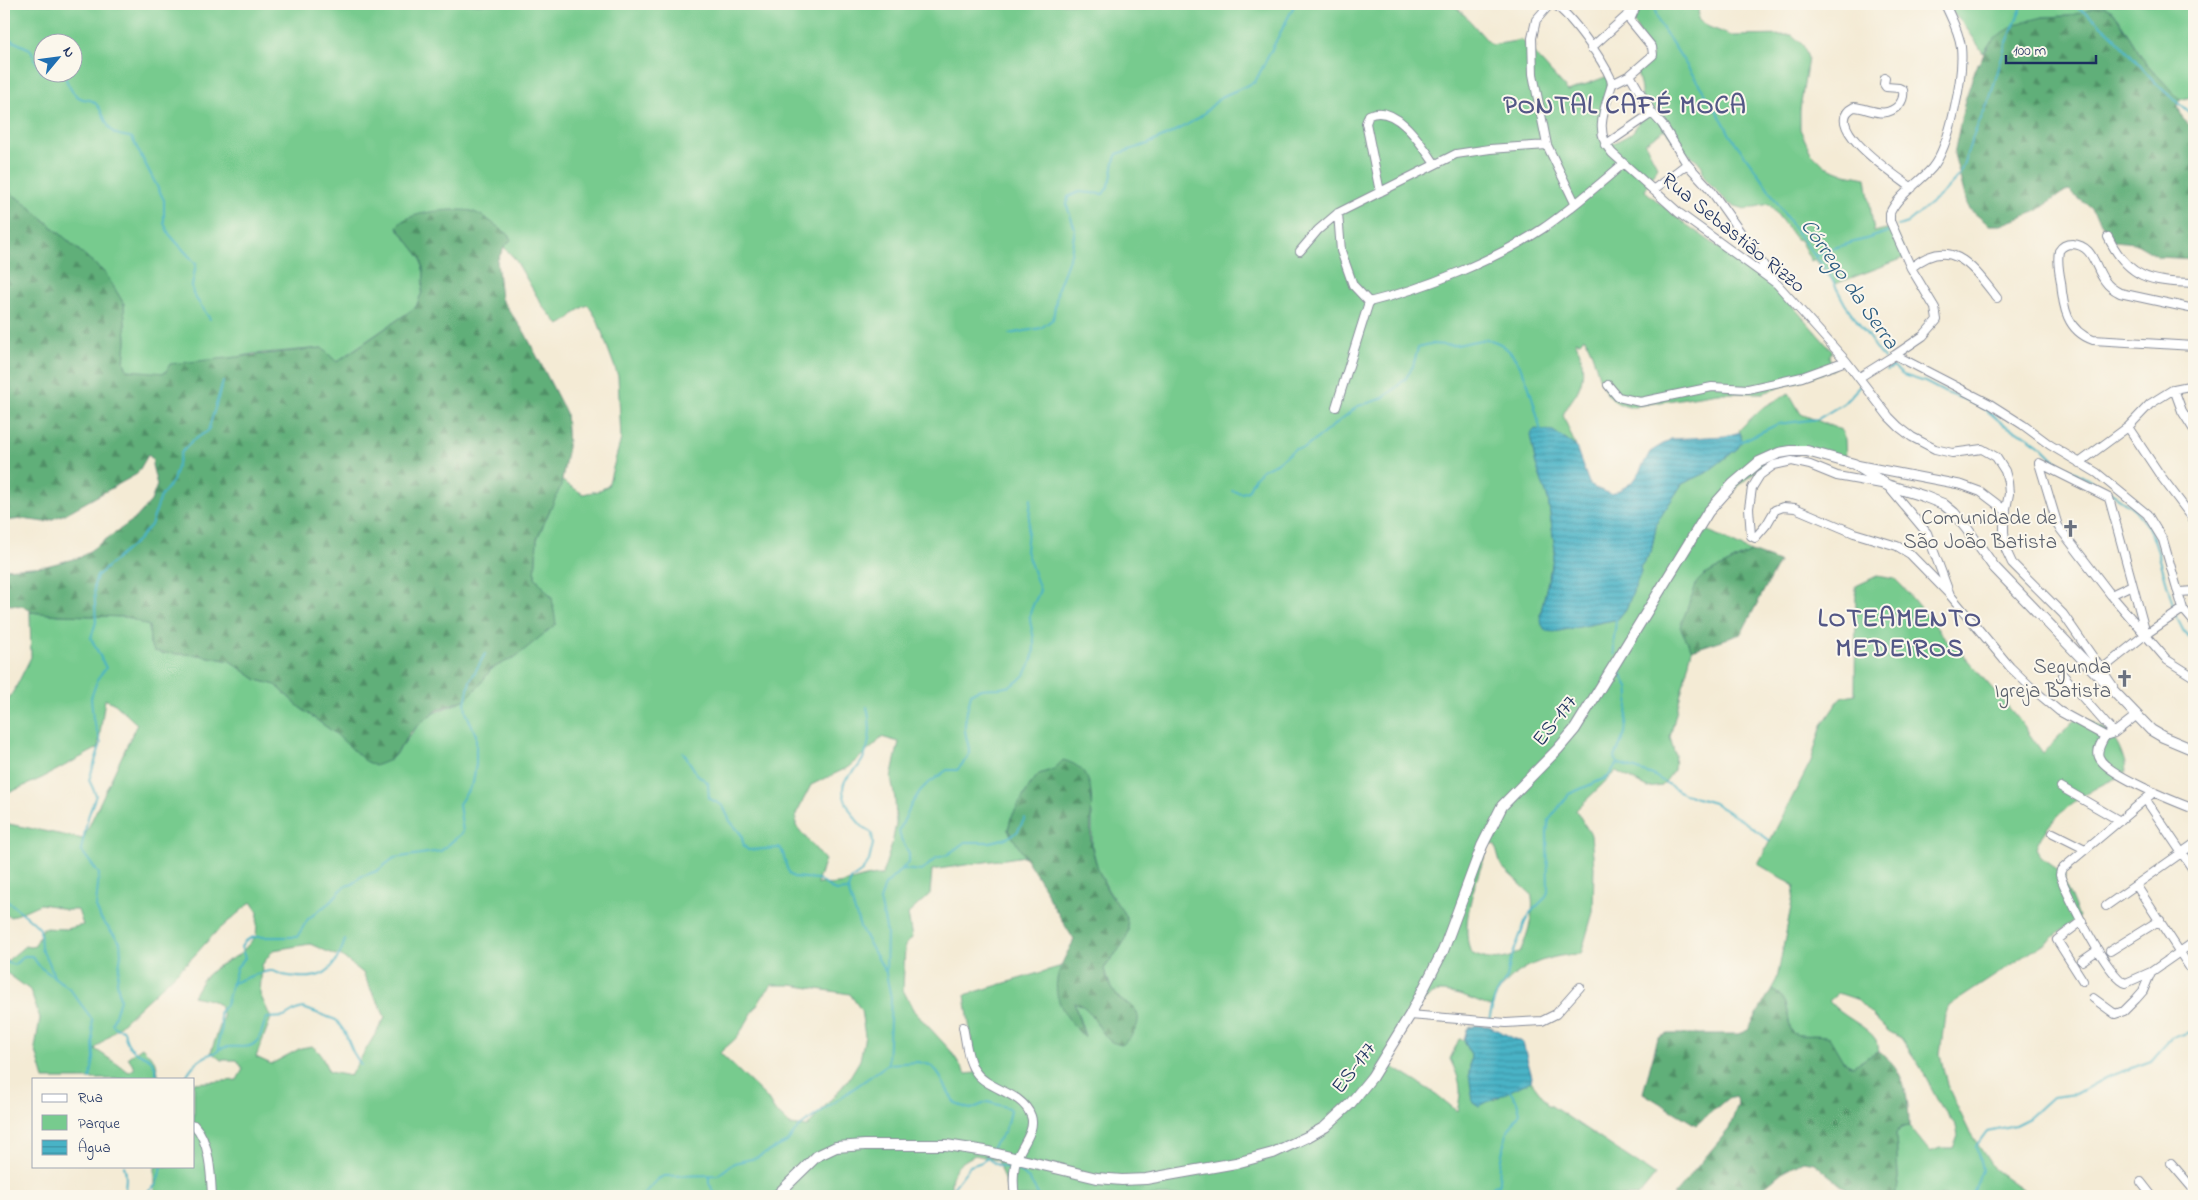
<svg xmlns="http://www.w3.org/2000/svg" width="2198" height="1200" viewBox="0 0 2198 1200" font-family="'Indie Flower',sans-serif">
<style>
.green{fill:#77cb8e;stroke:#497d76;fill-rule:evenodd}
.forest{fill:url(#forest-firs);stroke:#3e6f6c}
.water{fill:url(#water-rules);stroke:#327192}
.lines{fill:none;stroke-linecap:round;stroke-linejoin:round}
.stream{stroke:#49b3c6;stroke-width:2}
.minor-casing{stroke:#888d9a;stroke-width:10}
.major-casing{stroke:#888d9a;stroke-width:12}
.minor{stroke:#fff;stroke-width:8}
.major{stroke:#fff;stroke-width:10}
.labels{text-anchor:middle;stroke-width:4;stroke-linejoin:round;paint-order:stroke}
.street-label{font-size:21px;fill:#1b2f5e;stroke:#fbf7ec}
.worship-label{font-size:21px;fill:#5b616d;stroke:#fbf7ec;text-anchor:end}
.water-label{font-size:22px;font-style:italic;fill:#2b5d82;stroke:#fbf7ec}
.district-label{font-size:26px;font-weight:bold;letter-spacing:1px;fill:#535786;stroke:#fbf7ec}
</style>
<defs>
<pattern id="forest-firs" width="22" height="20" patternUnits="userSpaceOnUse" patternTransform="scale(1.25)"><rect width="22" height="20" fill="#61af79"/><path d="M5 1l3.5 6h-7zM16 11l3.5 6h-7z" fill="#4f8f66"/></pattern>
<pattern id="water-rules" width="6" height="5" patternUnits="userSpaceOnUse" patternTransform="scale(1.25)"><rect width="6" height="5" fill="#49b3c6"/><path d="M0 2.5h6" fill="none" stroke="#3c92a4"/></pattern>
</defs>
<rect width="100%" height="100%" fill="#fbf7ec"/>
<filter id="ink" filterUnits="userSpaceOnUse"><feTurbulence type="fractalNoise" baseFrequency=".02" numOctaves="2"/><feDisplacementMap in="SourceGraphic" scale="10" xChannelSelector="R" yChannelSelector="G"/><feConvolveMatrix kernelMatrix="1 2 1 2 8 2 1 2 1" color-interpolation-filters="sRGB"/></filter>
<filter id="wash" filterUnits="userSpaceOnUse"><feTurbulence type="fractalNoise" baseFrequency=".0096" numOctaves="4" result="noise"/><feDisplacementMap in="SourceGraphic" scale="20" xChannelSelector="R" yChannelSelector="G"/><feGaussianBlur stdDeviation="1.12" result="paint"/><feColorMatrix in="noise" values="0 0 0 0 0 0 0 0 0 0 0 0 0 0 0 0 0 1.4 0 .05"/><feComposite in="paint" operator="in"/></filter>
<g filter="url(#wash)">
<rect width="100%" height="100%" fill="#f4ebd5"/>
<path class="green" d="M4,4H1452C1468,16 1478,32 1492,45L1522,40L1568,91L1608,76L1604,137L1614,143C1620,139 1630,136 1634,130C1646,113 1642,90 1637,72L1652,56L1632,19L1637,13L1639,4H1699L1698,19C1706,29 1719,29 1730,36L1792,35L1803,45L1808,58L1800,110V129L1810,151L1825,166L1846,174L1866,178L1874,232L1894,227L1907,257L1835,284L1815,259L1811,261L1800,240L1796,239L1769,204L1745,209L1729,204L1704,177L1702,166L1697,160L1680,148L1665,129L1645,143L1657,166L1645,191L1684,223L1777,288L1832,351L1829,357L1835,369L1763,393H1718L1629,407C1594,400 1601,362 1584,337L1580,342L1575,341C1582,356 1586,372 1579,388C1576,396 1567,405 1563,415L1576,447L1553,431L1532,447L1548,499L1555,550L1540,616L1554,632L1618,619L1626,609L1641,572L1640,567L1651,552L1657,522L1682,484L1706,473L1738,448L1741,435L1739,430L1762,408L1789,393L1801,414L1841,430L1845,439L1846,460C1835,458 1798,450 1789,453C1758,462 1720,502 1703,528L1751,552L1703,576L1683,633L1692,650L1670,737L1675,755L1674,770L1662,786L1648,788L1616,771L1576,810L1591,835L1594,867L1593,912L1581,954C1543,955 1506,970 1491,1007C1475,1001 1457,992 1440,992C1420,992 1395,1047 1386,1063L1436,1094L1457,1111C1463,1088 1460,1080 1450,1059L1459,1039L1464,1040L1471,1055L1469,1075L1495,1100L1508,1090L1531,1081L1547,1102L1548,1105H1550L1655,1175L1638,1196H1010L997,1160L975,1155C953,1166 950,1173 951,1196H155V1166H194V1083L237,1080L243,1069L237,1060H221L211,1052L223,1017L220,1005L210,1000L193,996L203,979L215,968L240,954L256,936L258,912L251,902L214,934L193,957L95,1049L129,1072L135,1068L128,1057L142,1047L156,1062L159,1079H44L35,1048L40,1018L30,990L4,971V960L7,961L25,946L30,947L35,946L43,928L66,929L83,925L78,910H65L54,906L40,904L11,917L4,914V823L83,839L137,724L115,704L105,699L98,748L42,778L4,795V706L16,687L31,657L30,612L60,615L127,617L149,626L150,644L162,653L199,655L230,661L257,680L276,685L299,707L336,734L390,760C403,747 411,731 425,719C439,708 454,707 466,698C478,690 483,677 492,669C501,662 513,660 522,651L552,598L535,577L537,539L562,481L583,494L598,491L608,486L621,439L618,376L597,319L588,305C574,310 572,320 559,325L542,305L515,259L504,247L511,240L508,234L471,211L397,227L421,258L424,274L422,292L416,307L336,362L322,348L252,354L165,374L127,370L124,362L126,341L124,304L106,274L24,202L4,189ZM42,42H72V72H42ZM881,737L899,742L891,778L895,799L896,824L892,844L882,875C858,875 843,889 817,883L825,860L796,826V814L811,785L847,768L876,744ZM1063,760L1092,813V846L1098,870L1108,890L1126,917L1128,931L1121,946L1104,969C1107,979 1113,993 1121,1000C1130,1008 1137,1006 1137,1020L1102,1031C1095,1021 1087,1004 1074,1002L1085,1036L1057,979L1062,966L965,995L976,1073L966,1074L951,1051L914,1011L903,990L905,946L912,938L908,914L930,894L932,870L1025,856L1008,830L1011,818L1030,785L1039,774L1054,769ZM1489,844L1495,845L1501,866L1531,894C1536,911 1527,935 1521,951C1504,962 1489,962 1471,953C1458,922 1479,874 1489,844ZM310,944L335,955L339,954L363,973L374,996L381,1007L385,1018L350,1076L329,1072L320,1053L312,1046L301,1048L271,1064L256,1057L271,1018L260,994L262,965L273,950ZM772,985H791L850,994L861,1010L865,1036L860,1060L848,1080L807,1127L790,1125L775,1111L767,1098L720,1053C725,1047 732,1043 737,1037C750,1019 757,1001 772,985Z
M1939,4H2194V96L2180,100L2145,62L2114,12L2104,7L2069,16L2043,17L1990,43L1983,53C1971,34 1959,14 1939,4Z
M1877,576L1895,579L1902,586L1946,639L1958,649L2017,717L2043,753L2078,716C2088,721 2100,725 2109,732C2117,738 2129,767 2125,775C2092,786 2048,815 2036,848L2041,857L2065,875L2064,881L2079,917L2044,945L2043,944L1949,1006L1945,1015L1940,1054L1947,1085L1969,1131L1994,1169L2022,1189L2036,1196H1895L1898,1178L1896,1133L1903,1127L1909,1126L1930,1152L1940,1148H1953L1958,1136L1956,1126L1941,1106L1921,1068L1901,1038L1888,1031L1856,999L1838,993L1829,1001C1840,1016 1868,1026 1876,1040C1877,1043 1877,1049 1878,1052L1853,1066L1843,1061L1828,1037C1816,1033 1804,1038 1792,1033C1785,1015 1793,999 1771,990L1777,979L1795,886L1758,864L1811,761L1822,725L1841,697L1855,694L1856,586Z"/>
<path class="forest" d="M2097,7H2104L2114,12L2145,62L2180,100L2177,104L2183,119L2194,129V259L2159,257L2135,243L2114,241L2090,207L2069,191L2062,193L2037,211L2001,225H1989L1968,208L1954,154L1965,100L1975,70L1990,43L1999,35L2019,23L2043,17L2069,16Z
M4,189L24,202L106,274L124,304L126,341L124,362L127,370L165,373L170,364L322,348L337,362L416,307L422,292L424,274L421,258L397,227C405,211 455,208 471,211C483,214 497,227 508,234L511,240L504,247L497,261L501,299L525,333L566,413L568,446L561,486L537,539L535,577L552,598L556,624L517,656L491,669L479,686L466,699L437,710L424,720L410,733L403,744L390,760L375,766L364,760L336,734L299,707L276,685L257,680L230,661L199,655L162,653L154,651L150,644L149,626L127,617L60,615L30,612V609L21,606L4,604V569L46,566L81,557L136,518L151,501L157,485L152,465L153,459L148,455L137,474L65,514L45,522L22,519L4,521Z
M1751,552L1779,562L1741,634L1692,650L1680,627L1697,582L1703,576Z
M1063,760C1106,771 1086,816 1092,848C1095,862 1101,878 1108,891C1115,903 1130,915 1128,931C1126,945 1111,957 1104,969C1107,979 1113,993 1121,1000C1125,1004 1131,1004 1134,1008C1145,1021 1132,1037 1122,1045C1118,1044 1113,1043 1110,1041C1098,1031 1091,1004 1074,1003L1085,1038C1070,1022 1053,1003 1057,980C1059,966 1068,952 1074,940L1049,899L1047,892L1008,830L1011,818L1030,785L1039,774L1054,769Z
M1771,990C1793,999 1785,1016 1792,1033C1804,1038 1816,1033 1829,1037L1843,1061L1853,1066L1877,1052C1904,1063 1909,1100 1909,1126L1902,1127L1896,1133L1898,1178L1895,1196H1854L1814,1163L1803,1161L1782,1172L1753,1196H1673L1729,1129L1738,1104L1735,1096L1728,1098L1696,1125L1643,1093L1658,1038L1667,1034H1738L1748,1030Z"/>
<path class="water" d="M1535,429L1553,431L1576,447L1589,483L1595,488L1611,494L1627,486L1636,478L1650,452L1671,439L1725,436L1740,432L1742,441L1738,448L1706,473L1682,484L1657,522L1651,552L1640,567L1641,572L1626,609L1618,619L1554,632L1546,631L1542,625L1540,616L1555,550L1548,499L1536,465L1530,435Z
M1476,1025L1489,1026L1523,1043L1532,1077L1531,1081L1479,1106L1473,1102L1469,1075L1471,1055L1464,1040L1467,1029Z"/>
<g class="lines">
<path class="stream" d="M1653,4L1659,23L1723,121L1730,135L1764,182L1794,229L1828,272L1845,304L1884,359
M2069,4C2104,19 2129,54 2154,81C2166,94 2181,105 2194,117
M4,37L30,49L42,73L64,75C68,84 72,96 83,99C88,100 91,99 94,102C104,110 104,124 113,132C119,137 126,135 132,138L164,200V223L169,234L196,264L192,286L193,294L210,319
M1898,226L1907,223L1941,195L1960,174L1972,139L1990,98L2005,47L2023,4
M1815,257C1837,243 1865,242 1889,231
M1009,334L1041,328L1053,319L1058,288L1071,254L1075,229L1067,206L1068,197L1079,192L1103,194C1116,179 1110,166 1117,154L1148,144L1180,129L1200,117L1221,97L1255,82L1295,4
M1887,362L1903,375L1925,382L1946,393L1967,400L1986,410L2004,425L2025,435L2042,447L2056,461L2108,491L2132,507L2148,527L2155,542L2175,612
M1887,370L1892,368
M1740,442L1778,424L1818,419L1844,403L1860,386
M1232,491L1242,493L1248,491L1255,477L1262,470L1278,462L1295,449L1305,448L1358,406L1381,399L1392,391L1406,378L1413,366L1418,348C1430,340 1443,347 1456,345C1468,344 1478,338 1490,340C1524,347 1534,404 1541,432
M2176,616L2184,632L2194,642
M1615,655C1611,643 1616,631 1616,618
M867,707C872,727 871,750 858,767C854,772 848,776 845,781C838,794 852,815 860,824C863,828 868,830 872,833L873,844L869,861L862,871L851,879L848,890L860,927L885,971
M683,752L697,774L708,783L709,798L723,806L730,821L741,834L744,846L748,850L780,848C787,857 783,868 793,877L818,879L835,891L848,890
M1617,763L1653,775L1684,794L1714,803L1746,823L1769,840
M903,869L922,871L936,858L947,855L965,842H990L1007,838L1017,832L1025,818
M4,898C15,908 30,917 40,929L41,949L49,962L54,977
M4,961L14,965L24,956H32L40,967L69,988L92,1019L94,1059L90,1079
M231,984C237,981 266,970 272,971C275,971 279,974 283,975C320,982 334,975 345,940
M1489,1020L1495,997L1507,978L1510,962L1525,922L1530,913L1545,898L1548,892L1547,832L1549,820L1569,794L1608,777L1617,763L1615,757L1625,733L1629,696L1628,687L1618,667
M219,1049V1037L222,1028L219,1013L226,1005L237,967L245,958L241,947L245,941L254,937H297L308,919L330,902L345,886L353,884L360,877L377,871L394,858L441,851L463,832L459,804L473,783L476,764V735L466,712L465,703L470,681L485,654
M888,1064L891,998L886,973L887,933L880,900L885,885L909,862V853L901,839L899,831L911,805L920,791L926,785L947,770H957C976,750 968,752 965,730C964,719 969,704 971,694C981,684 1000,692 1012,685C1030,675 1037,654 1033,634C1032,628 1029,622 1030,615C1031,606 1037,599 1040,590L1026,551L1031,498
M157,1079C156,1048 136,1061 127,1042C125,1038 125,1034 124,1030L115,1028L112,1024L120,1000L117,981L121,954L120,942L101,919L96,907L99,874L81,850L88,817L96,795L89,780L101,743L93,719L91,698L98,678L106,668L91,638L96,622L94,585L97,576L138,540L151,525L161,496L173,481L181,453L192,441L208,431L223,382
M185,1079C191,1065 203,1056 216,1052C218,1051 220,1048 222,1048C233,1044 248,1051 256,1042C263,1036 262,1025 267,1018L284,1017L296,1010L303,1008L336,1020L344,1031L353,1052L361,1065
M987,1158L997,1165L1012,1169
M124,1166C129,1178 123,1185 126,1196
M1016,1170L1029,1179L1039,1196
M709,1176V1183L716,1196
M143,1196L156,1185L162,1166
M642,1196L658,1179L664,1176L718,1175L734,1163L756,1158L787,1142L798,1128L888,1064L918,1062L930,1065L937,1071L954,1102L966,1108L971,1109L988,1102L1009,1108L1010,1111L1005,1131L991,1149
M947,1196L970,1166L982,1162L988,1156
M1485,1196L1490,1189L1499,1183
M1498,1196L1500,1164L1506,1134L1520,1113L1517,1101L1508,1089
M1972,1196L1982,1170L1976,1146L1987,1131L2015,1125L2029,1118L2052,1097L2076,1094L2107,1077L2151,1061L2171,1038L2194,1031"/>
</g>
</g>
<g filter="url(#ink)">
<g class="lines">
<defs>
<path id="minor" d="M1550,4L1536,20L1532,38L1533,74L1547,145L1575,203
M1554,4C1572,16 1602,59 1611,79L1612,84C1605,109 1593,131 1612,153L1679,213L1777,284L1846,361L1889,417L1899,427L1912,437L1935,449L1952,453L1982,449L1996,457L2005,471L2008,482L2009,494L2004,518V532L2006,550L2012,563L2063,614L2113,686
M1591,48L1632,11
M1630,75L1652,113L1662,124L1687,164L1710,189L1774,280
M1885,78L1884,84L1886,87L1899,88L1903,90C1904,96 1903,100 1899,105C1884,120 1870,108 1854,107C1818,125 1898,177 1912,188
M1612,84L1630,75L1653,55L1652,47L1630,20L1637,4
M1605,145L1652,113
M1653,190L1687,164
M1380,192L1366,123L1369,115C1396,103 1422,145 1435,164
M2108,237C2128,278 2150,282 2194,283
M1300,251L1318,230L1338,213L1456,154L1490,149L1547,145
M1911,268L1890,221V213C1898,195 1919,183 1932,168C1950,146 1964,76 1961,47C1959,31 1951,18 1945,4
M1369,302C1423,289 1495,260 1542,229C1570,210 1597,186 1623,164
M2194,309L2120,293C2114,290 2109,287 2105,281C2094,267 2094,245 2072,244C2066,244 2062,246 2059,251C2057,261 2059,272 2061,282C2063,307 2067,331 2093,340L2194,346
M1895,355L1923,336L1937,320L1935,308L1911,268C1951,234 1973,267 1997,298
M1860,377L1895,355L1990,404L2023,425L2050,445L2097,473L2147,514L2163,540L2183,609L2194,622
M1608,385L1618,397L1640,402L1712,387L1748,389L1802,377L1846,361
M2174,389L2182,411L2194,430
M1336,407L1369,302L1353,285L1341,251L1338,213
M2128,427L2160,475L2194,520
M2079,463L2128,427L2150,404L2174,389L2194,385
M1858,465L1962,485L1981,492L2006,511
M2180,592L2194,591
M1950,595L1910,554L1897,546L1854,533L1795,508L1783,507L1775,510L1767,524L1755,538L1751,536L1749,508L1752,488L1760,475L1774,465L1792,461L1810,465L1837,476L1887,485L1927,533L1950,595L2010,667L2034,690L2059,711L2105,736L2114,733L2137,715
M2111,595L2132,585
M2146,634L2109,498L2039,463L2058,526L2111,595L2167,660L2194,677
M2102,669L2146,634L2183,609
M2063,675L2114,733
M2105,736C2102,742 2096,750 2099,757C2105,774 2176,802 2194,809
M2061,787L2120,821
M2146,800L2194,871
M2053,833L2085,849
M2136,885L2194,974
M2106,906L2194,844
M2082,921L2057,940L2083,981
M2110,951L2160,920
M2082,961L2098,950
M2151,972L2126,983C2110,981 2066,894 2060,875L2061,870L2068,864L2154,792
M2093,998L2115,1014L2124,1011L2136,999L2143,991L2151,972L2194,942
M1410,1015L1506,1023L1542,1021L1556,1014L1580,987
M963,1027C966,1040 967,1060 975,1071C988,1091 1022,1091 1031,1116C1036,1130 1022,1145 1017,1158C1013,1169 1013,1185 1015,1196
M194,1125C210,1141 211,1175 212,1196
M2171,1163L2194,1190
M2141,1182L2152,1196"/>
<path id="major" d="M776,1196L817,1156L836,1147L865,1145H946L985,1151L1097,1178L1122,1180L1146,1179L1236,1163L1273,1153L1309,1136L1325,1127L1350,1104L1372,1077L1410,1015L1443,951L1482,846L1502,806L1558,749L1575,729L1708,512L1733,484L1759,462L1779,453L1791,451H1807L1854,464L1887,485L1923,496L1943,504L1954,513L1967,529L1994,567L2151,730L2163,737L2194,750"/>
</defs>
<use href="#minor" class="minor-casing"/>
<use href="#major" class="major-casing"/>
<use href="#minor" class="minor"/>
<use href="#major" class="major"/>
</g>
</g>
<defs>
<symbol id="church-bare" viewBox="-9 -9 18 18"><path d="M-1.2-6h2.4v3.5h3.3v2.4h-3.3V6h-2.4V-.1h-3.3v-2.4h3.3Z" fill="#6b7280" stroke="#fbf7ec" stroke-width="2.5" paint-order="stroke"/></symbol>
</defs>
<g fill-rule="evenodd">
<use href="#church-bare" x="2058" y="516" width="25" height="25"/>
<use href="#church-bare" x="2112" y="666" width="25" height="25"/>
</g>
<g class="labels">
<g class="street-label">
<text transform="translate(1734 232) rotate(39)" y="7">Rua Sebastião Rizzo</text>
<text transform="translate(1554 720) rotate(-52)" y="7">ES-177</text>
<text transform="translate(1353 1067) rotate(-53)" y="7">ES-177</text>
</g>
<g class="worship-label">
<text x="2057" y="524">Comunidade de<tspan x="2057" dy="24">São João Batista</tspan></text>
<text x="2111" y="673">Segunda<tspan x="2111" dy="24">Igreja Batista</tspan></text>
</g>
<g class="water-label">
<text transform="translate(1851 283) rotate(55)" y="8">Córrego da Serra</text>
</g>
<g class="district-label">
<text x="1625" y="113">PONTAL CAFÉ MOCA</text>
<text x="1900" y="626">LOTEAMENTO<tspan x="1900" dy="30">MEDEIROS</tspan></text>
</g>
</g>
<rect width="2198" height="1200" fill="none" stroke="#fbf7ec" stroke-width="20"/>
<rect x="32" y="1078" width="162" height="90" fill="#fbf7ec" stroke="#a1a7b3"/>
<rect x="42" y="1094" width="25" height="8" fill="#ffffff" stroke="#a1a7b3"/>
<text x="78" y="1102" font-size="15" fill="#1b2f5e">Rua</text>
<rect x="42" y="1115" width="25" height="15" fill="#77cb8e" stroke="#a1a7b3"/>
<text x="78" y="1128" font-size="15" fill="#1b2f5e">Parque</text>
<rect x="42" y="1140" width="25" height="15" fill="url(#water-rules)" stroke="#a1a7b3"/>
<text x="78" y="1152" font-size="15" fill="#1b2f5e">Água</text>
<g transform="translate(58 58) rotate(61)"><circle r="24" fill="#fbf7ec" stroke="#a1a7b3"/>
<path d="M0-4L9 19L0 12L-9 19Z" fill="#1f6fb2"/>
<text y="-8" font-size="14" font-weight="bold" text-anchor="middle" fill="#1b2f5e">N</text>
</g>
<path d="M2006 55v8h90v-8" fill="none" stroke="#1b2f5e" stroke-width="2.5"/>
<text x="2013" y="55" font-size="15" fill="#1b2f5e" stroke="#fbf7ec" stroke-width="4" paint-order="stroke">100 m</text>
</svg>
